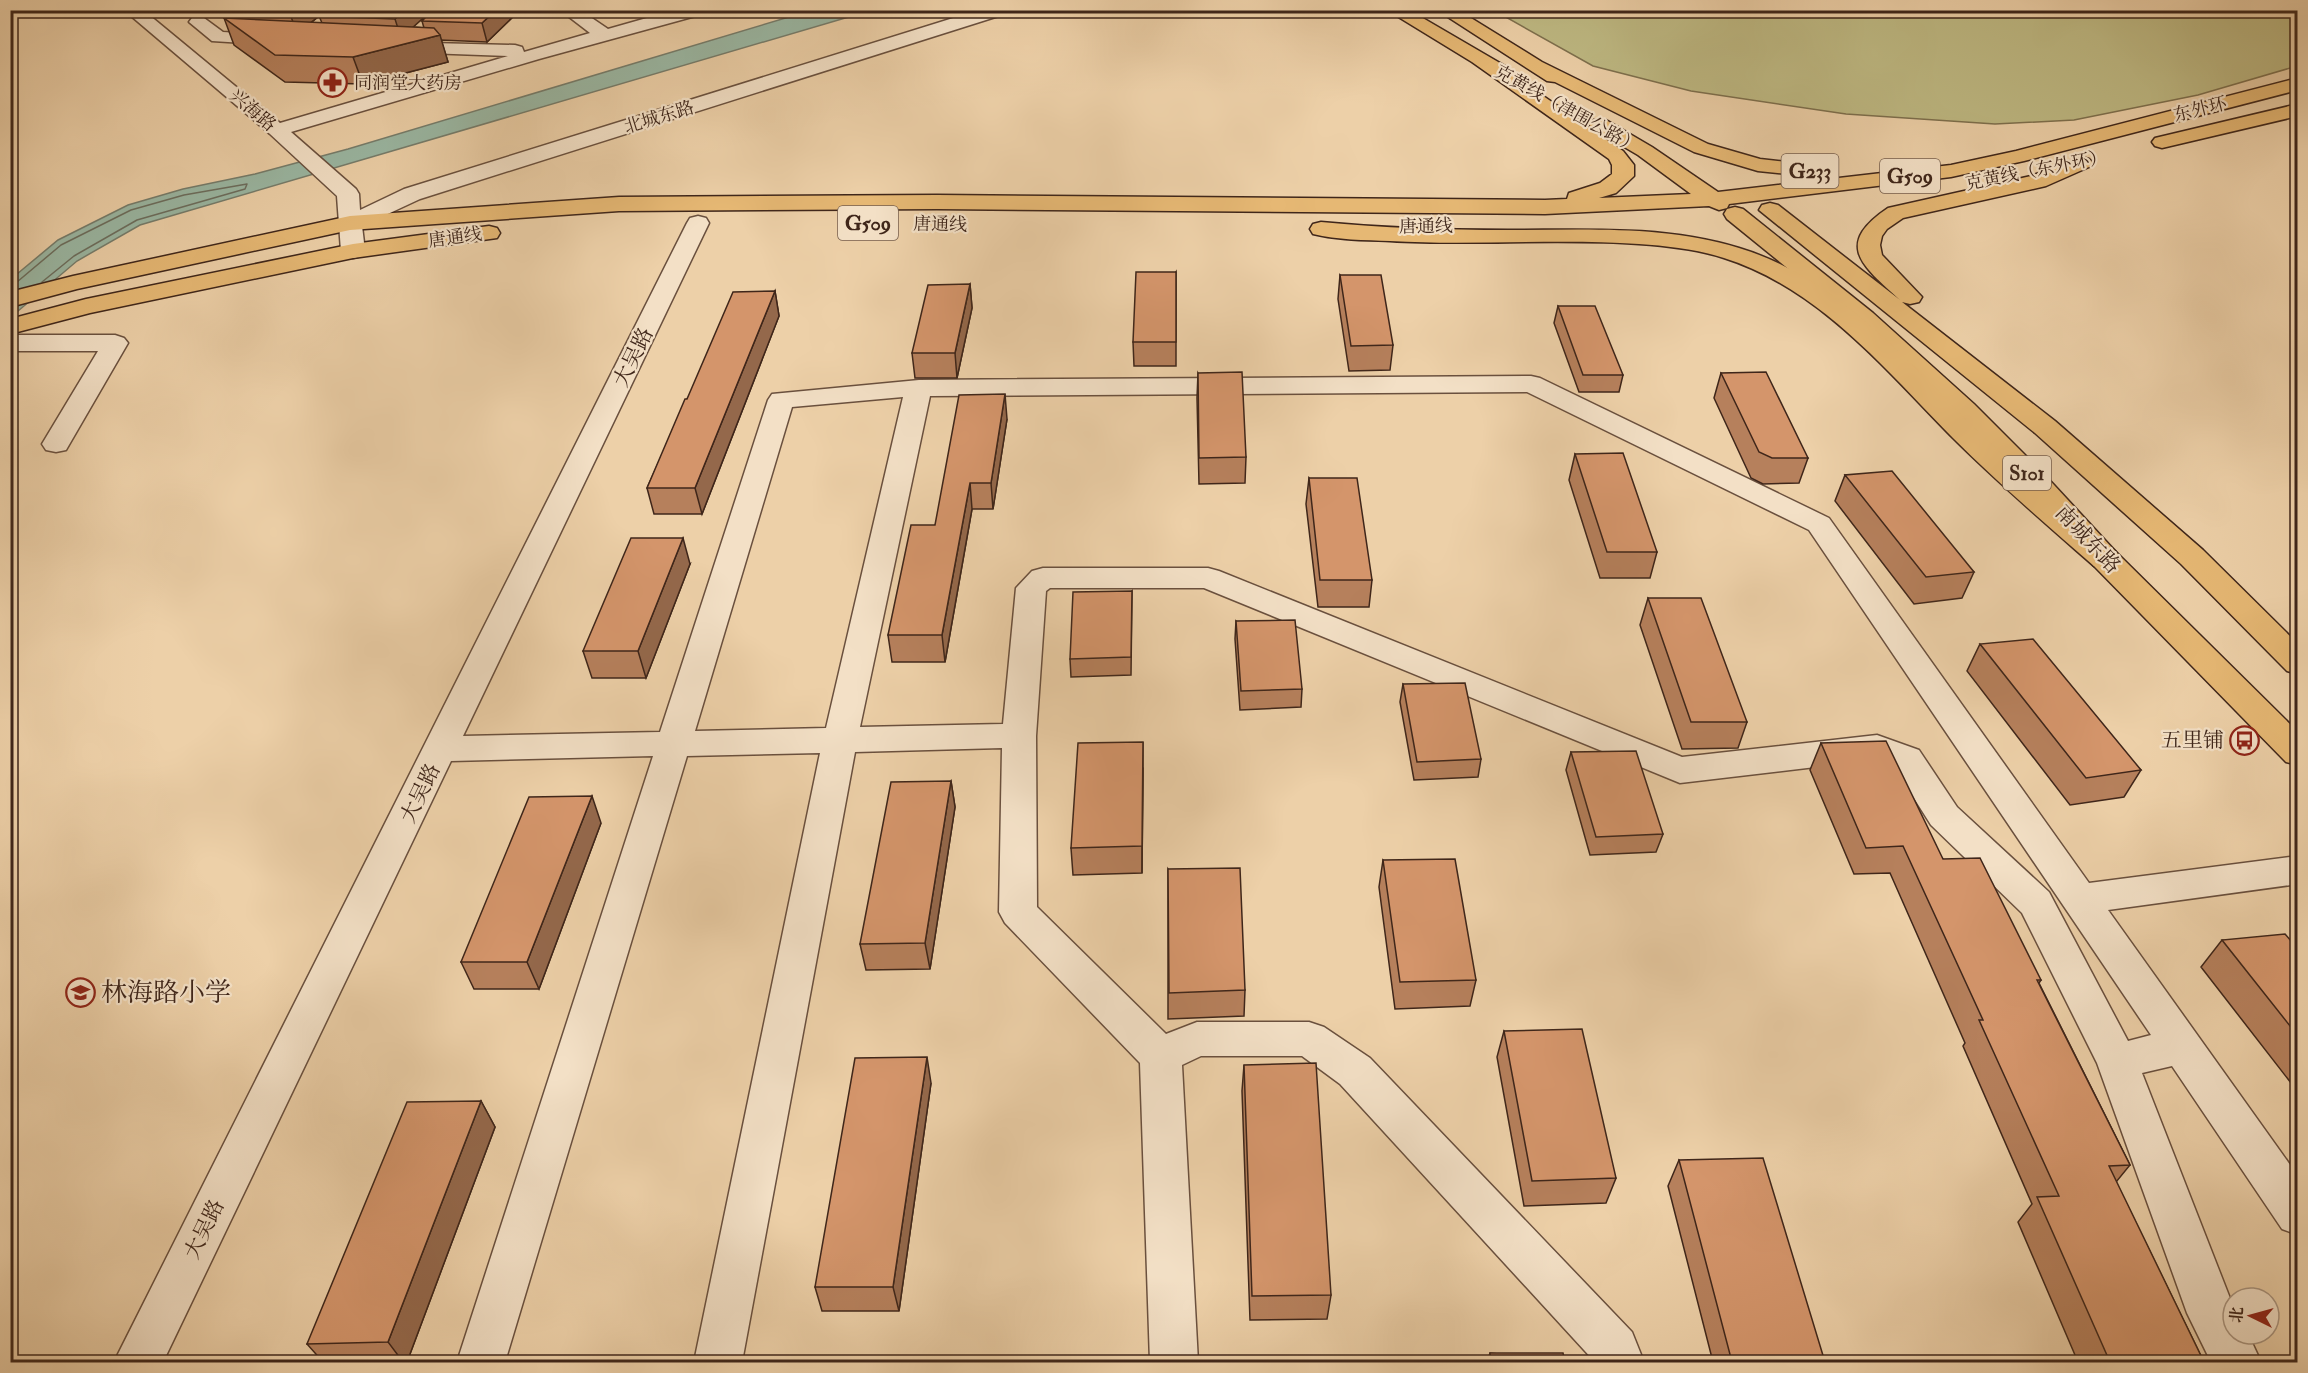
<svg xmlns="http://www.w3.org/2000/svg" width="2308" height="1373" viewBox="0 0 2308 1373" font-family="'IM FELL Double Pica','Noto Serif SC',serif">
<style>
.green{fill:#beb983;stroke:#7e704e;stroke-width:1.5}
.water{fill:#9ab7a3;stroke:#767d6c;stroke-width:1.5}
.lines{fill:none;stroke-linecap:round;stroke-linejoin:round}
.shore{stroke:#6c6e5e;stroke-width:1.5}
.minor-casing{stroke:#6a503e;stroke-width:3}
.major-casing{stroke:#3f261a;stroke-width:3}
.highway-casing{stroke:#3f261a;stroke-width:3}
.minor{fill:#f3e0c6;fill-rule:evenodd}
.major{fill:#e6b874;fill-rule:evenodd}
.highway{fill:#e6b874;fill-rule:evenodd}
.wall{fill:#b6805c;stroke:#3f261a;stroke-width:1.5;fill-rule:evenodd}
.shaded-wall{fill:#94684b;stroke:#3f261a;stroke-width:1.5}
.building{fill:#d4956b;stroke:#3f261a;stroke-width:1.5}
.labels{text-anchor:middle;stroke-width:4.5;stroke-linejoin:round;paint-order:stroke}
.far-poi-label{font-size:18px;fill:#3f261a;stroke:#f3e0c6;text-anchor:start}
.far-street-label{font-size:18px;fill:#3f261a;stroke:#f3e0c6}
.shield{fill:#f3e0c6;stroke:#755e4e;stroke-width:1.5}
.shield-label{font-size:20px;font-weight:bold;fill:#3f261a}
.street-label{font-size:21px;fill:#3f261a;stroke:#f3e0c6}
.poi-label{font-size:21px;fill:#3f261a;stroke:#f3e0c6;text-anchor:end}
.near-poi-label{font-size:26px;fill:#3f261a;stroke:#f3e0c6;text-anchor:start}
</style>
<rect width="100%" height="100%" fill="#edd0a8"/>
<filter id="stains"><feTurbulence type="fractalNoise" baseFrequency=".00333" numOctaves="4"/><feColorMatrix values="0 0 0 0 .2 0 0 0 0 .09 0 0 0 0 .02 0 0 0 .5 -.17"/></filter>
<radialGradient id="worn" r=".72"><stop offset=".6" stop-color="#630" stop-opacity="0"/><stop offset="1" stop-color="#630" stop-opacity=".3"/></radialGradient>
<path class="green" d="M1495,11H2297V66L2198,95L2074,120L1995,124L1846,114L1691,91L1593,66Z"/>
<path class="water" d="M809,11H869L140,225L77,261L11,317V279L58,240L128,205L183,189L255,174L348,149Z"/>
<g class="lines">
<path class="shore" d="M10,283L17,282L61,245L131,210L184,195L247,184L245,189L137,220L74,256L42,282"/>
<defs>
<path id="minor" d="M124,10H143L280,123L508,56L399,52L393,50L390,46L393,42L515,45L522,47L524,52L590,33L560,10H580L608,29L675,10H705L703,14L539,59L291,132L356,189L359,194L360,210L404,189L979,10H1007L1005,14L420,199L362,226L365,251L361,256L353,258L345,256L341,251L337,196L270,134Z
M198,17L204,18L223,32L275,35L281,36L284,40L281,44L275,45L212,41L189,22L192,18Z
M698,216L706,218L709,223L463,736L660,732L768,400L772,394L919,380L1531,376L1540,378L1829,518L2089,883L2298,856V884L2108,910L2298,1176V1235L2282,1229L2172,1066L2142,1073L2233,1306V1334H2248L2261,1362H2211L2187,1313L2097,1063L2022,913L1931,825L1895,768L1874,760L1680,783L1204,588H1050L1046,591L1036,736L1037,907L1166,1034L1197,1022H1309L1324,1027L1370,1058L1632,1332L1644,1362H1595L1340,1084L1302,1056H1201L1182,1065L1198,1362H1150L1140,1063L1005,923L999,912L1002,748L855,752L742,1362H694L820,753L687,756L505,1362H457L653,756L451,761L163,1362H114L687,223L690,218ZM1527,392L1809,530L2151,1035L2128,1041L2049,892L1957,807L1919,750L1877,735L1682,757L1219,571L1208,568H1043L1032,571L1016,588L1003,724L860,727L930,396ZM903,397L826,728L695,731L792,407Z
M10,335H115L124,338L128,343L66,450L56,452L46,450L42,444L98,351H10Z"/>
<path id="major" d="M2082,157L2089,159L2093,163L2089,167L2046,186L1903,218L1887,229L1882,236L1880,245L1882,255L1922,297L1919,302L1910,304L1902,302L2055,421L2203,550L2298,644V674L2287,671L2181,564L2035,433L1759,210L1762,205L1770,203L1778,205L1900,300C1863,266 1833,245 1888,208L2031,176Z
M1735,207L1743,209L1873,313L1974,404L2042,472L2116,552L2298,732V765L2286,762L2094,566L2022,484L1956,416L1855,323L1727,219L1724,214L1727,209Z"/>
<path id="highway" d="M1387,10H1409L1505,66L1507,71L1623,151L1634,165V176L1616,193L1599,198L1691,194L1638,155L1592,128L1589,124L1592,120H1606L1652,147L1718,192L1951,165L2016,151L2298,78V90L2024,161L1951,177L1729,204L1727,208L1719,210L1709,206L1545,214L937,209L619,211L350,230L77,289L10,307V292L73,276L350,216L619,197L937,195L1545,200L1567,199L1569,193L1600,183L1612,174V165L1609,159L1472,62Z
M1437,10H1458L1542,62L1708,144L1760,159L1825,166L1833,167L1836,172L1833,177L1825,178L1758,171L1694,152L1555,82L1547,81Z
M2298,104V116L2162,148L2155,146L2152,142L2155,138Z
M1321,222C1383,228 1445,230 1508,230C1586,230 1663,225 1739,248C1840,278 1912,367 1985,438C2027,479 2071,516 2116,552L2120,559L2116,566L2105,568L2094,566C2046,524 1998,483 1953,438C1885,369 1819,288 1724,258C1697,249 1667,246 1639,244C1556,238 1473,246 1390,241C1365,240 1337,240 1313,234L1310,229L1313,224Z
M489,226L497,228L500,233L497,238L353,258L90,313L10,334V319L86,299L353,244Z"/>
</defs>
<use href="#minor" class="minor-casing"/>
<use href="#major" class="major-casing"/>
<use href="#highway" class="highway-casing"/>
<use href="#minor" class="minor"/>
<use href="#major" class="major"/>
<use href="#highway" class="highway"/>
</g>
<path class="wall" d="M432,10L413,27L424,28L422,21L433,10H520L487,42L441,40L448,62L363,84L285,82L234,45L224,18L232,19L229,12ZM319,16L322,23H311Z
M1176,272V366H1134L1133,342Z
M1340,275L1393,345L1390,370L1349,371L1338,299Z
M970,284L972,308L957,378H915L912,353Z
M775,291L779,316L702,514H654L647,488L687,399Z
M1558,306L1623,375L1619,392H1579L1554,323Z
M1198,373L1246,457L1245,483L1199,484L1197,398Z
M1721,373L1808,458L1799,483L1763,484L1751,478L1714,398Z
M1007,419L993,509H972L945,662H892L888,635L935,525Z
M1575,454L1657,552L1650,578H1600L1569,480Z
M1845,475L1974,572L1962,598L1914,604L1835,501Z
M1309,478L1372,580L1369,607H1318L1306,504Z
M690,564L646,678H592L583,651Z
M1132,591L1131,675L1071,677L1070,659Z
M1648,598L1747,722L1738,748L1682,749L1640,625Z
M1236,621L1302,689L1301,707L1240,710L1235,639Z
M1980,644L2141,770L2124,797L2070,805L1967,671Z
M1403,684L1481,759L1478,777L1414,780L1400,702Z
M1821,743L1943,859L2041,980L2039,983L2130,1165L2116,1182L2204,1362H2078L2018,1222L2032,1204L1963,1046L1965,1043L1890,873L1854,874L1810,770Z
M1571,752L1663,834L1656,852L1590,855L1566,770Z
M1143,769L1142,873L1073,875L1071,848Z
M951,781L955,807L930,969L866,970L860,944Z
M601,823L539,989H474L461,962Z
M1383,860L1476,980L1470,1006L1395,1009L1379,887Z
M1168,869L1245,990L1244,1016L1168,1019Z
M2222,940L2298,949V1092L2201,967Z
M1504,1031L1616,1178L1606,1203L1524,1206L1497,1057Z
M1244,1065L1331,1295L1327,1319L1250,1320L1242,1091Z
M931,1083L899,1311H822L815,1287Z
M481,1101L495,1127L407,1362H323L307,1344Z
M1679,1160L1825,1362H1713L1668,1186Z
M1490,1353L1565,1362H1487Z"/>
<path class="shaded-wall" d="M296,10H327L297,33L290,14Z
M405,10H432L401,38L395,19Z
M496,10H520L487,42L482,23Z
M440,35L448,62L363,84L353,57Z
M970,284L972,308L957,378L955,353Z
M775,291L779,316L702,514L695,488Z
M1005,394L1007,419L993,509L991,483Z
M970,483L972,509L945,662L942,635Z
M683,538L690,564L646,678L638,651Z
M1143,742V769L1142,873V846Z
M951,781L955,807L930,969L925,943Z
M592,796L601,823L539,989L527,962Z
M927,1057L931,1083L899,1311L893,1287Z
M481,1101L495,1127L407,1362H403L388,1342Z"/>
<path class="building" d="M231,10H296L290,14L229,12Z
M326,10H405L395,19L319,16Z
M433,10H496L482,23L422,21Z
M224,18L434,28L440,35L353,57L275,55Z
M1136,272H1176V342H1133Z
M1340,275H1381L1393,345L1351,346Z
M970,284L955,353H912L928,285Z
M775,291L695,488H647L685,399H687L733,292Z
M1558,306H1595L1623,375H1583Z
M1242,372L1246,457L1199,458L1198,373Z
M1766,372L1808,458H1772L1759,452L1721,373Z
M1005,394L991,483H970L942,635H888L911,525H935L959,395Z
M1623,453L1657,552H1607L1575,454Z
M1892,471L1974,572L1926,577L1845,475Z
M1309,478H1357L1372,580H1320Z
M631,538H683L638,651H583Z
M1132,591L1131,657L1070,659L1073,592Z
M1648,598H1701L1747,722H1691Z
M1295,620L1302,689L1241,691L1236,621Z
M2033,639L2141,770L2086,778L1980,644Z
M1465,683L1481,759L1417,762L1403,684Z
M1886,741L1943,859L1980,858L2041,980H2037L2130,1165L2109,1166L2204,1362H2110L2037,1197L2059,1196L1979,1020H1983L1903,846L1866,848L1821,743Z
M1143,742L1142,846L1071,848L1078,743Z
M1636,751L1663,834L1596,837L1571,752Z
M951,781L925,943L860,944L891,782Z
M592,796L527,962H461L529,797Z
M1455,859L1476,980L1400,982L1383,860Z
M1240,868L1245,990L1169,993L1168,869Z
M2285,934L2298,949V1036L2222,940Z
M1582,1029L1616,1178L1532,1181L1504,1031Z
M927,1057L893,1287H815L855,1058Z
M1316,1063L1331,1295L1252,1296L1244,1065Z
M481,1101L388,1342L307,1344L407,1102Z
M1763,1158L1825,1362H1732L1679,1160Z
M1490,1353H1563L1565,1362H1491Z"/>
<defs>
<symbol id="pharmacy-ring" viewBox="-11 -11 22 22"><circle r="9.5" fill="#f3e0c6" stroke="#8f2418" stroke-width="1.5"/><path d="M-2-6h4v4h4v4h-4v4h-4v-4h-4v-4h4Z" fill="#8f2418"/></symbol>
<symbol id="bus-ring" viewBox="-11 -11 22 22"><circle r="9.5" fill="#f3e0c6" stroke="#8f2418" stroke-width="1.5"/><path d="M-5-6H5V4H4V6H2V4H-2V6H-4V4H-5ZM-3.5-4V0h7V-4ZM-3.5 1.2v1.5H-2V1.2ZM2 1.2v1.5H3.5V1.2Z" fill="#8f2418"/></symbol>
<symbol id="school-ring" viewBox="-11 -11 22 22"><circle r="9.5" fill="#f3e0c6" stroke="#8f2418" stroke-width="1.5"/><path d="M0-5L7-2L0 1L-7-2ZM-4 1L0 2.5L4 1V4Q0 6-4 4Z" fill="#8f2418"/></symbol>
</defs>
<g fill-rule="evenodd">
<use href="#pharmacy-ring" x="316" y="66" width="33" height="33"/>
<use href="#bus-ring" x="2228" y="724" width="33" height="33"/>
<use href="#school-ring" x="64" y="976" width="33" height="33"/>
</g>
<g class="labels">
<g class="far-poi-label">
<text x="354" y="89">同润堂大药房</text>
</g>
<g class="far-street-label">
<text transform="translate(1567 109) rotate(29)" y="6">克黄线（津围公路）</text>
<text transform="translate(2200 109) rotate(-14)" y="6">东外环</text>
<text transform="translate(253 110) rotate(40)" y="6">兴海路</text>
<text transform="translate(659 117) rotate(-17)" y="6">北城东路</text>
<text transform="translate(2036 170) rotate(-11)" y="6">克黄线（东外环）</text>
<text transform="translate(940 224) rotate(1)" y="6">唐通线</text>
<text transform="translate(1426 226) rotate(-1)" y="6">唐通线</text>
<text transform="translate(455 237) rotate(-8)" y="6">唐通线</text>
</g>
<g class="shield">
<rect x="1781.5" y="154" width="57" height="34" rx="4.5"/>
<rect x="1880" y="159" width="60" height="34" rx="4.5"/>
<rect x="838" y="206" width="60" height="34" rx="4.5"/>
<rect x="2003" y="456" width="48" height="34" rx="4.5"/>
</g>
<g class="shield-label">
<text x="1810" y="178">G233</text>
<text x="1910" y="183">G509</text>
<text x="868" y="230">G509</text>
<text x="2027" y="480">S101</text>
</g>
<g class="street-label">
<text transform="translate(633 357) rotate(-64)" y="7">大吴路</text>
<text transform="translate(2088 539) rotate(47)" y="7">南城东路</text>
<text transform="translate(420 793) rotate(-64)" y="7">大吴路</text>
<text transform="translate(204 1229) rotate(-64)" y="7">大吴路</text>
</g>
<g class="poi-label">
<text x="2224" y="747">五里铺</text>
</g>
<g class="near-poi-label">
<text x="101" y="1001">林海路小学</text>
</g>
</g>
<rect width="2308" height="1373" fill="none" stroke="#edd0a8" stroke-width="36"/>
<rect x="12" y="12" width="2284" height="1349" fill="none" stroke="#3f261a" stroke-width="3"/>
<rect x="18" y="18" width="2272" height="1337" fill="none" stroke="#3f261a" stroke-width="1.5"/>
<g transform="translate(2251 1316) rotate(275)"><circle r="28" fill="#f3e0c6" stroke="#ab9681" stroke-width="1.5"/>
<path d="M0-4.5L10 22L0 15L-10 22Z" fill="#8f2418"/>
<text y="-9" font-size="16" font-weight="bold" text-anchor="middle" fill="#3f261a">北</text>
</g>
<rect width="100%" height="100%" filter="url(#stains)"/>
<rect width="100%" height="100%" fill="url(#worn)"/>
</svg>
